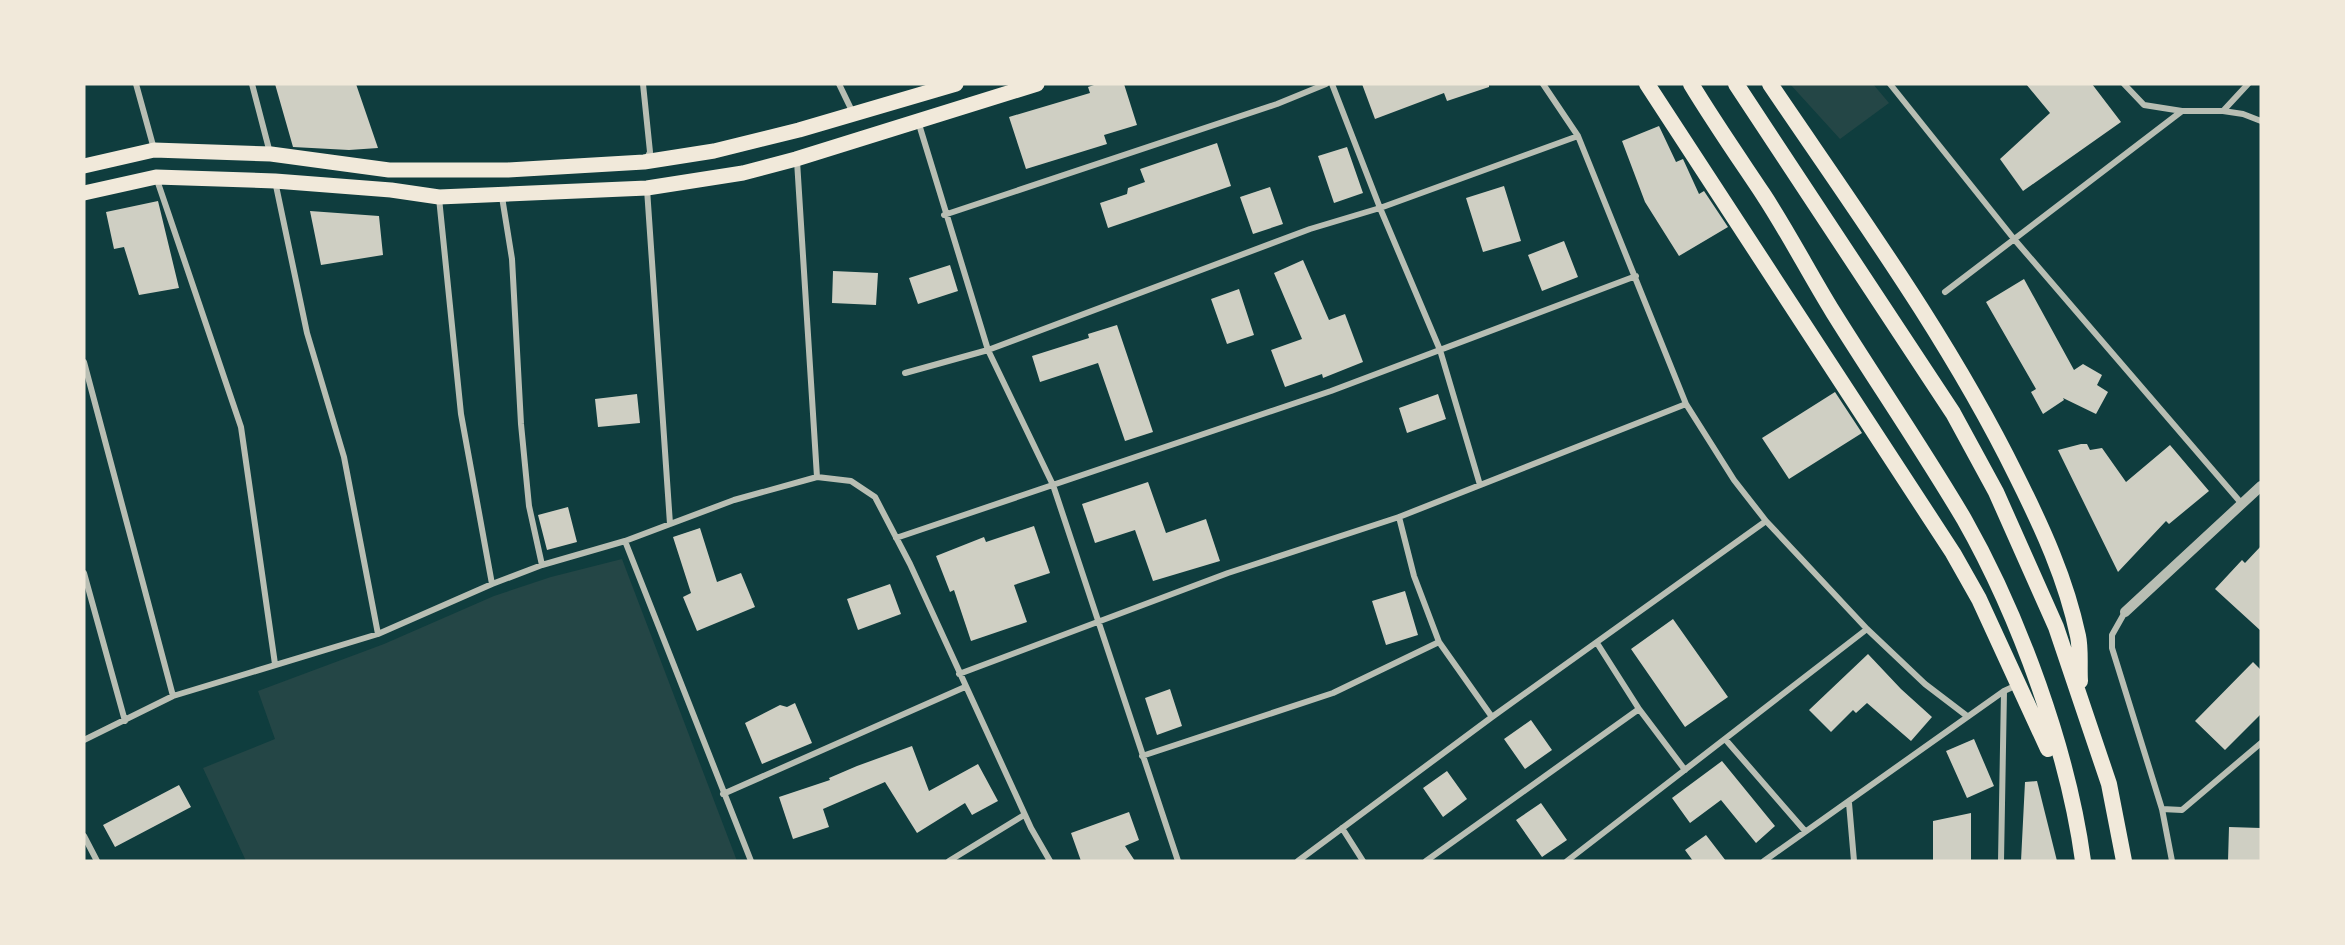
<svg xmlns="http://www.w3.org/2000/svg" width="2345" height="945" viewBox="0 0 2345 945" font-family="'PT Serif',serif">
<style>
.green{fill:#244646}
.building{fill:#cfcfc3}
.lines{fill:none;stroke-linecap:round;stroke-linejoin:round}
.minor{stroke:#b8beb3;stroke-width:6}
.tertiary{stroke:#b8beb3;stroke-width:10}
.primary{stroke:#f1e9da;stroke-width:15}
.trunk{stroke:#f1e9da;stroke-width:16}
</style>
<rect width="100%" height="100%" fill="#0f3d3e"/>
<path class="green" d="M1790,84H1873L1889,103L1840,139Z
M622,559L737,861H246L203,768L275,739L258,691L384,644L494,596L551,577Z"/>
<path class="building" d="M275,84H356L378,148L349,150L293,147Z
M1097,84H1124L1137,125L1104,135L1107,144L1026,169L1009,117L1090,93L1088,87Z
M1362,84H1489V87L1447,101L1444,93L1375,119Z
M2026,84H2092L2121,122L2023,191L2000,159L2050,113Z
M1659,126L1676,162L1683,159L1699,194L1704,191L1728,227L1679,256L1645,202L1622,141Z
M1217,143L1231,186L1108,228L1100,203L1127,194L1128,188L1145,182L1140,169Z
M1347,147L1363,193L1334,203L1318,156Z
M1504,186L1521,241L1483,252L1466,198Z
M1270,187L1283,224L1253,234L1240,197Z
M158,201L179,288L139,295L124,247L114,249L106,212Z
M310,211L379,216L383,255L321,265Z
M1564,241L1578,277L1542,291L1528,255Z
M1303,260L1329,320L1345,314L1363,362L1323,378L1322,374L1285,387L1271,350L1302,339L1274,273Z
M950,265L958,291L918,304L909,278Z
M833,271L878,273L876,305L832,303Z
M2024,279L2074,370L2083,364L2102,375L2097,385L2108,392L2096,414L2063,398L2064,400L2043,414L2031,392L2036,389L1986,302Z
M1239,289L1254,335L1227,344L1211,299Z
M1117,325L1153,432L1125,441L1098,363L1040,382L1032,356L1089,338L1088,334Z
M1835,392L1862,433L1789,479L1762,438Z
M637,394L640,423L598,427L595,399Z
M1438,394L1446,419L1407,433L1399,408Z
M2081,444H2087L2090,450L2102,448L2126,482L2170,445L2209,491L2169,524L2166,521L2118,572L2058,450Z
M1148,482L1166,533L1206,519L1220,561L1153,581L1135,530L1095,543L1082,504Z
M568,507L577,542L547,550L538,515Z
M1034,526L1050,573L1014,585L1027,622L971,641L954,590L950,592L936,556L984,537L986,542Z
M700,528L717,582L741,573L755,607L697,631L683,597L691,593L673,537Z
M2261,546V631L2215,589L2242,560L2245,563Z
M890,584L901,614L858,630L847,599Z
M1405,591L1418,635L1386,645L1372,601Z
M1673,619L1728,697L1685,727L1631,649Z
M1868,654L1901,689L1932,717L1911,741L1867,703L1856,713L1853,710L1831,732L1809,710Z
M2253,662L2261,670V714L2225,750L2195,721Z
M1170,689L1182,726L1157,735L1145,698Z
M795,703L812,743L762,764L745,723L780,705L787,707Z
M1531,720L1552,750L1525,769L1504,739Z
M1974,739L1994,786L1967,798L1946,751Z
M912,746L929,791L978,764L998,801L972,815L965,803L917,833L885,782L823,809L829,827L793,839L779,797L830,780L829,778L857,766Z
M1722,761L1775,826L1756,843L1721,800L1690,823L1672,798Z
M1447,771L1467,799L1443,817L1423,788Z
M2037,781L2057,861H2021L2025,782Z
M179,785L191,807L115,847L103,825Z
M1541,803L1567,840L1542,857L1516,820Z
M1129,812L1139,840L1125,846L1135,861H1081L1071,833Z
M1971,813V861H1933V821Z
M2229,827L2261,828V861H2228Z
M1706,835L1726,861H1693L1685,850Z"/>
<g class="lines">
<path class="minor" d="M136,84L154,149
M252,84L270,153
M643,84L650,152L646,160
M839,84L853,113
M1332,84L1380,208L1440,350L1480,485
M1543,84L1578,136L1686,404L1734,480L1766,521L1867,629L1925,684L1967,716
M1890,84L2014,239L2242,504
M2124,84L2144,105L2182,111
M2223,111L2243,114L2261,121
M918,121L988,350L1053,485L1178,861
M797,161L817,477
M156,177L241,427L275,664
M275,181L307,333L344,457L378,634
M647,189L670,524
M502,197L512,259L521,424L529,506L542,565
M439,198L461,414L492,584
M944,215L1277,104L1326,84
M1945,292L2182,111H2223L2248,84
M84,362L173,696
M905,373L988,350L1310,229L1380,208L1578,136
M1399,517L1414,576L1439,642L1492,717
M896,538L1331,391L1636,276
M625,541L751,861
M84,573L125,721
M2125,612L2112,635V648L2162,809L2172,861
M1597,643L1639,709L1685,770
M959,674L1228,573L1399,517L1686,404
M1725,739L1805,831
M84,740L173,696L378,634L492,584L542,565L625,541L734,500L817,477L851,481L875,497L910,564L1031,828L1050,861
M1142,756L1333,693L1439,642
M723,794L965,687
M1849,803L1854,861
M2162,809L2182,810L2261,743
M1342,828L1363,861
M84,836L97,861
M949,861L1024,815
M1298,861L1492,717L1766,521
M1426,861L1639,709
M1567,861L1867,629
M1764,861L2004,691L2017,685
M2001,861L2004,691"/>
<path class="tertiary" d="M2125,612L2261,486"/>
<path class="primary" d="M84,166L154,150L271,154L389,170H508L644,162L714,151L799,130L956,84
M84,193L156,177L275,181L391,190L439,197L647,188L743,173L796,159L1037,84"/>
<path class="trunk" d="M1647,84L1953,553L1979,599L2048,749
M1691,84C1714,122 1739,158 1763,194C1788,232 1809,273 1833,312C1876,381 1922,448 1964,519C2019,616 2068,750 2083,861
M1736,84L1953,413L1996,492L2056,627L2109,784L2124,861
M1770,84C1856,211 1948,337 2016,475C2042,527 2066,579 2078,636C2081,650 2079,667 2080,681"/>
</g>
<rect width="2345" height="945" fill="none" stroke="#f1e9da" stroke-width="171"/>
</svg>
